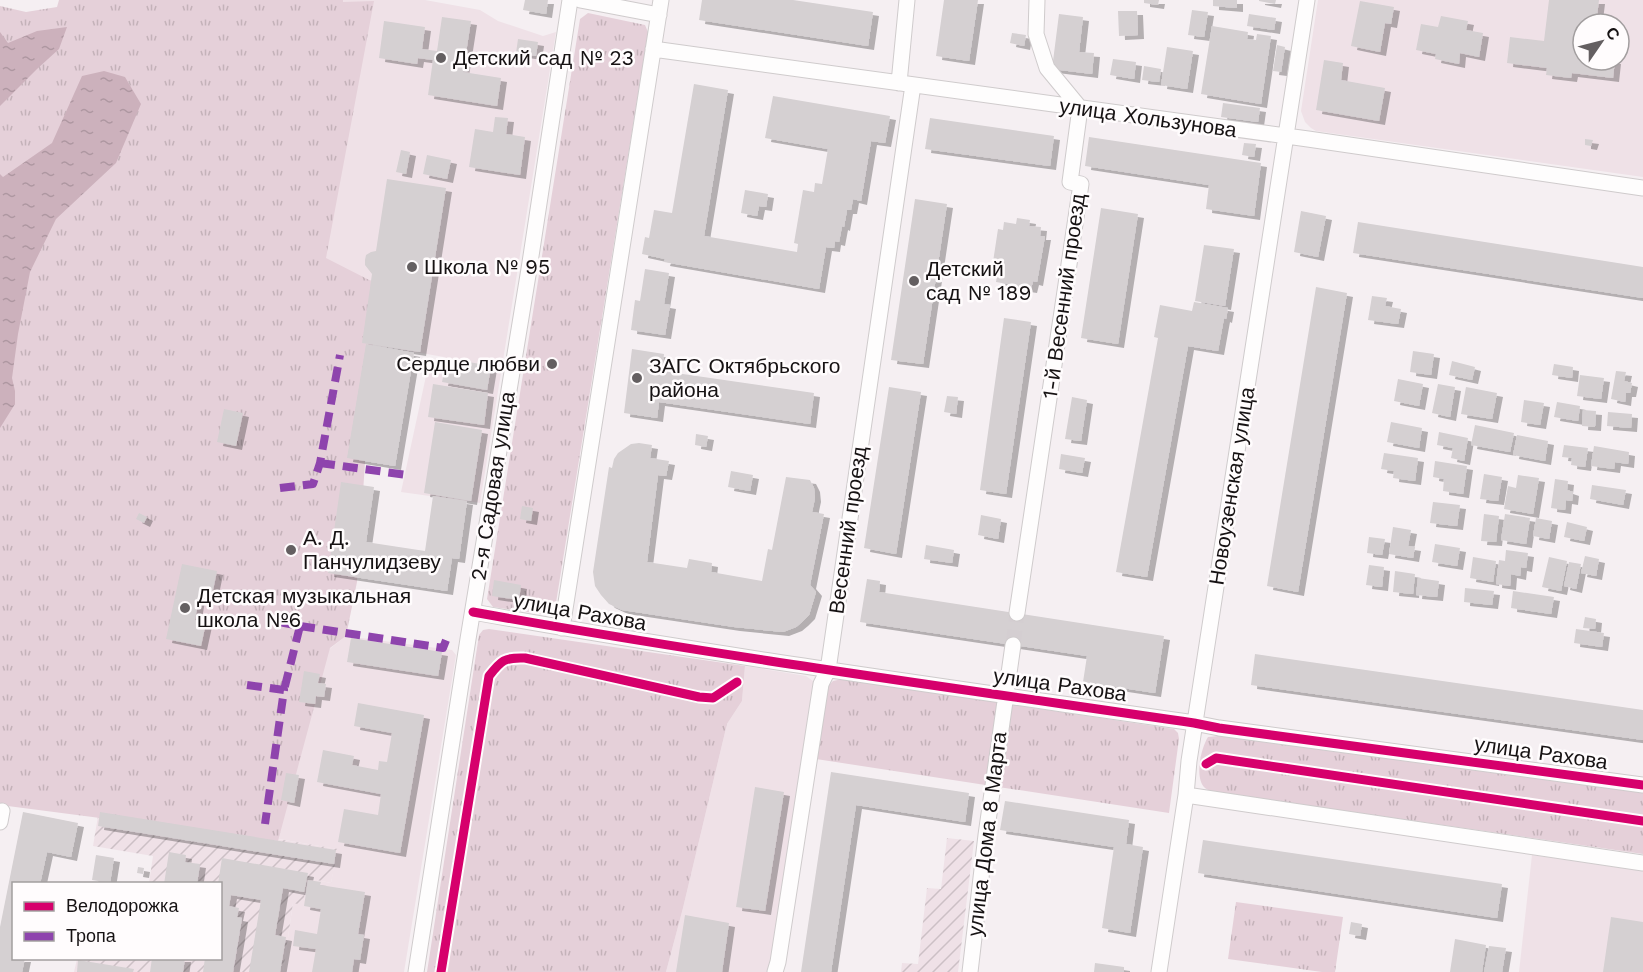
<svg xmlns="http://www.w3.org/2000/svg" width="1643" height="972" viewBox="0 0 1643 972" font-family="'Work Sans',sans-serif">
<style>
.built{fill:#efe1e7;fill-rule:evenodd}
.industrial{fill:url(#industrial-furrows)}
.park{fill:url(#park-tufts)}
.water{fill:url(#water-ripples)}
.building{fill:#d5d0d2;filter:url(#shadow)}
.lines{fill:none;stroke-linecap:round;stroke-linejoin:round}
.street-tunnel{stroke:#d4ced1;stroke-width:15;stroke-dasharray:15 8;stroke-linecap:butt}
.street-casing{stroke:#cfcbcc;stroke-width:17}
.street{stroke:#fefdfd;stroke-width:15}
.quiet{stroke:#8e44ad;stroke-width:8;stroke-dasharray:15 8;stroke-linecap:butt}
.cycleway-casing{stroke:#fffcfd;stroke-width:13}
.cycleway{stroke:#d6006c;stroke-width:9}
.poi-dot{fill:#645f61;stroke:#fffcfd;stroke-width:2}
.labels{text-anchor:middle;stroke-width:5;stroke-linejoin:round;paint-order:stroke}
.poi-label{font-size:21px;fill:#161213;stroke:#fffcfd;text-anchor:start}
.street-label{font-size:21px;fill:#161213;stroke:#fffcfd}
</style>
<defs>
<pattern id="industrial-furrows" width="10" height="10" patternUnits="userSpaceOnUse" patternTransform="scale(1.5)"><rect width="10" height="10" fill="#efe1e7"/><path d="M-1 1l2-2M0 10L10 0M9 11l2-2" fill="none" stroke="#ccc0c5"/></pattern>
<pattern id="park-tufts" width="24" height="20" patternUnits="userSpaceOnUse" patternTransform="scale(1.5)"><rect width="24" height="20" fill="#e5d0d9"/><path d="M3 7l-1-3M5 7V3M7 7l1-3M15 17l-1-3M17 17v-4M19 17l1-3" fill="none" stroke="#c4b2b9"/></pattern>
<pattern id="water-ripples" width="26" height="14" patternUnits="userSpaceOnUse" patternTransform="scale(1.5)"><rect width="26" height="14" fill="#ccb1bc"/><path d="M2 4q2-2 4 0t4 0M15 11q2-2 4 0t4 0" fill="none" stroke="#ae97a1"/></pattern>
<filter id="shadow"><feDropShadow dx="6" dy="4" stdDeviation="0" flood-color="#0004"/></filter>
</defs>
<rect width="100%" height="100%" fill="#f5eff2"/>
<path class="built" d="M343,0H425L480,10L498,21L543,36L556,32L480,503L401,492L426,376L444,357L295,331L325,81Z
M1318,0H1643V177L1316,131L1311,128L1305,122L1301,111ZM1583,24H1619V60H1583Z
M346,636L452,650L456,655L404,972H283L293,903L307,878L331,883L337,849L273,838L309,665Z
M745,666L806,676L813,681L814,687L772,960L767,972H666L683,908L727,724L742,701Z
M1532,855L1643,871V972H1519Z"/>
<path class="industrial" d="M99,810L338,849L331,883L307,878L303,905L293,903L283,972H74L77,959L220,958V884L149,883L153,856L93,846Z
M947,838L974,841L958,972H901L902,963L918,964L927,888L941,889Z"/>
<path class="park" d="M59,0H343V2L374,1L326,258L377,284L357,582L346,636L330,648L278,841L0,805V6L26,12L57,7Z
M588,13L645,25L648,32L555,609L549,615L493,607L487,599L580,19Z
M489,629L745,666L742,701L727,724L683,908L666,972H427L479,635L483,630Z
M842,679L1174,729L1178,733L1179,739L1169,813L816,759L827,687L833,681Z
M1218,736L1643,793V854L1214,792C1211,791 1207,790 1205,788C1194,778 1201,748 1208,737Z
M1236,902L1343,917L1335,972H1322L1228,959Z"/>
<path class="water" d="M67,27L59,49L37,69L0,106V32L8,43L37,31Z
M104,71L125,77L141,104L116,163L56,219L30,272L18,334L12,378L15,391V404L0,428V174L3,177L52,143L82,76Z"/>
<path class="building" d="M525,0H548L546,14L523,10Z
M702,0H793L873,12L868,46L699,20Z
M944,0H978L969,61L936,56Z
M1144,0H1159L1158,5L1144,3Z
M1213,0H1237V8L1213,6Z
M1259,0H1276L1275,4L1259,1Z
M1549,0H1599L1596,24H1583V60H1615L1613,78L1572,73L1571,78L1546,75L1547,68L1507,63L1510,37L1544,41Z
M1360,1L1394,7L1391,24L1385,23L1380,52L1351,46Z
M1192,10L1208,12L1204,37L1188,35Z
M1118,11H1137L1138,35L1119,36Z
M1059,14L1083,17L1079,52L1094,53L1092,74L1052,69Z
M1249,14L1276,18L1274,30L1247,26Z
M1441,16L1468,21L1466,30L1483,33L1479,57L1460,53L1459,64L1435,59L1436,54L1416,50L1421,24L1438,27Z
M442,17L471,21L463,72L501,78L497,106L428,95L433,60L418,58L417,64L379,58L384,21L425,27L422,49L437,51Z
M1212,26L1248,32L1247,39L1256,40L1257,34L1271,36L1261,104L1201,94Z
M1012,33L1026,35L1024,46L1010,43Z
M518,39L538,42L536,56L516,53Z
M1277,45L1285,47L1281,72L1273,71Z
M1167,47L1193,51L1187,89L1161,85Z
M1113,59L1136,62L1134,79L1110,75Z
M1324,60L1343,63L1341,80L1385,88L1379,121L1316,110Z
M1144,66L1161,69L1159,82L1142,80Z
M694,84L728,90L704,236L797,252L798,244L794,243L803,190L814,192L815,183L822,184L828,149L765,138L773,96L890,116L885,143L871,141L861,201L853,199L851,210H847L844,227L842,226L839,242L835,241L834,248L826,247L819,289L664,262L665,259L642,254L645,237L649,238L654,210L672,213Z
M1223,103L1260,108L1258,122L1221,117Z
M495,117L508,118L506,134L525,137L520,175L469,167L475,129L493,132Z
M930,118L1054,136L1050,166L925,149Z
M1089,137L1261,163L1254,216L1206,209L1209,185L1085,166Z
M1585,139L1593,140L1591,146L1585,145Z
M1244,143L1256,144L1254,157L1242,155Z
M401,150L410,152L406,174L396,172Z
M427,155L451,160L447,179L423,174Z
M387,179L446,188L420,352L362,343L372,274L365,265V260L366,255L371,252L376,251Z
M745,190L768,194L766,207L759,206L757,216L741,213Z
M915,199L947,204L923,364L891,360Z
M1101,208L1138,214L1118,344L1081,338Z
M1301,211L1326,216L1318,257L1294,252Z
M1017,218L1030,220L1029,226L1041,227L1040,236H1045L1037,282L1033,281L1031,289L1018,287V290L1008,289V284L996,282L997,276L991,275L998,229L1003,230L1004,222L1016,224Z
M1358,222L1643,267V298L1353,253Z
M1204,245L1234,249L1225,306L1195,301Z
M645,269L669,273L664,304L670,305L665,335L631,330L635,300L640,301Z
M1316,287L1347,293L1298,592L1267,586Z
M1372,296L1387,298L1385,306L1401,309L1398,324L1368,320Z
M1194,302L1228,308L1226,319L1224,318L1218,351L1188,346L1147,577L1116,572L1158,338L1154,337L1160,305L1192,311Z
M1004,318L1031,322L1006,494L980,490Z
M366,344L414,353L395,466L347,458Z
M632,349L664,354L662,371L814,393L810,424L659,402L657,418L624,413Z
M1413,351L1434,354L1431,375L1410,372Z
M447,358L491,366L487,390L442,382Z
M1452,361L1475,367L1472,380L1449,375Z
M1554,364L1573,367L1572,378L1552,375Z
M1616,371L1626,372L1624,381L1632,383L1630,393H1626L1625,402L1611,399Z
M1580,375L1604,378L1601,399L1577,396Z
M1398,379L1423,384L1419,406L1394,401Z
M433,384L488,393L484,425L428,417Z
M1438,384L1455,387L1450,417L1432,413Z
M889,387L921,392L896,554L864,548Z
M1466,387L1497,393L1492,419L1461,414Z
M947,396L958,397L956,414L944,412Z
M1072,397L1087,400L1081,441L1065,439Z
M1524,400L1544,403L1540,425L1521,422Z
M1557,402L1580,406L1578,421L1554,417Z
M224,409L243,413L236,446L217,442Z
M1583,410L1596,411L1595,427L1582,426Z
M1608,412L1632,414L1631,428L1607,426Z
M435,422L482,430L471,501L424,493Z
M1391,422L1422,428L1419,448L1387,442Z
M1475,425L1514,433L1510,452L1471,445Z
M1439,432L1468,438L1464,461L1451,458L1453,448L1437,445Z
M696,434L708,436L706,447L695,445Z
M1517,435L1548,441L1545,461L1513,455Z
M639,443L652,445L650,458L669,461L666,476L658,475L647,562L687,568L689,559L712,563L711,572L762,581L768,549L772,550L786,477L810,480L814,488L815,498L812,512L824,514L810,585L816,592L809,615L802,622L796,627L783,632L734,627L622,610L609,604L601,595L595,586L593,572L609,467L612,468L614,459L618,453L631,444Z
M1564,445L1588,448L1585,467L1571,465L1572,458L1562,457Z
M1594,446L1629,452L1628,464L1615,462L1614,469L1591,466Z
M1384,453L1418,458L1415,481L1393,478L1394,471L1381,469Z
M1061,454L1085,458L1082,473L1059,469Z
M1435,461L1467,466L1463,494L1443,491L1444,479L1433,477Z
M731,471L753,475L750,491L728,487Z
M1484,474L1502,477L1498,501L1480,499Z
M1518,475L1539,478L1533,514L1504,509L1508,486L1516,488Z
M1555,479L1568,481L1567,490L1573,492L1572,501L1566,500L1565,510L1551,508Z
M341,482L374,487L366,542L425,551L433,496L467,501L459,559L452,558L447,591L328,573Z
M1592,485L1626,490L1623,505L1590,499Z
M1433,502L1460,505L1457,526L1430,523Z
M522,506L533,508L531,521L520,519Z
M139,513L147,517L144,523L136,519Z
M1484,514L1499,516L1496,542L1481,541Z
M1505,514L1530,518L1526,544L1501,540Z
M981,515L1001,519L998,539L978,535Z
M1536,518L1552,521L1549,539L1533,536Z
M1567,522L1587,527L1584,541L1564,537Z
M1393,527L1411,530L1408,546L1415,547L1413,558L1389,554Z
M1369,537L1385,539L1382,555L1367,553Z
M1435,544L1460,548L1457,566L1432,562Z
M926,545L954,550L952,563L924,559Z
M1506,550L1528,553L1526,568L1521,567L1520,576L1511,574L1510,586L1496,584L1499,560L1505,561Z
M1585,556L1599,559L1596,576L1581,573Z
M1473,557L1496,561L1493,582L1470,578Z
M1549,557L1567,561L1561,591L1542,587Z
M1569,562L1581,564L1576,589L1564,586Z
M182,564L217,571L212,595L200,592L195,620L206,623L201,646L166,639Z
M1369,565L1384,567L1382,587L1366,585Z
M1395,571L1415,574L1413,594L1393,592Z
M1418,578L1439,581L1437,597L1416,595Z
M867,579L880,581L879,592L1164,636L1155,693L1083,682L1087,656L860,622Z
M494,580L521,585L519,600L492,596Z
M1465,588L1494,591L1492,605L1464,602Z
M1513,591L1554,597L1551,614L1511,608Z
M1585,617L1596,619L1595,629L1583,628Z
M1576,629L1604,633L1602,647L1574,643Z
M351,638L442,652L438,676L347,662Z
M1255,654L1643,710V740L1251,685Z
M304,671L320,674L318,683L326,684L324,697L316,696L315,704L299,702Z
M358,703L424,715L400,853L338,842L344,809L378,815L381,794L317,782L323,750L354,756L352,765L378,770L379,761L387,762L392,733L354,726Z
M831,772L969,793L965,822L856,805L831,972H801Z
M286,773L299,775L294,803L281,800Z
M755,787L784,792L765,911L736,907Z
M1005,801L1129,820L1126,844L1143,847L1130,933L1102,928L1114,847L1000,830Z
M23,812L78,823L71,857L47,852L40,884H14V958H25L22,972H0V927Z
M100,812L336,850L334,864L98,826Z
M1203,840L1502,884L1497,918L1198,873Z
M169,852L186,855L185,862L200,864L197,884H164Z
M96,855L114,858L110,883L92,880Z
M222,858L308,873L304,892L283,888L275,935L286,937L280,972H249L261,900L231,895L229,906L239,908L237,917L242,918L233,972H203L205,958H220V884H218Z
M138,867L144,868L143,874L137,873Z
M308,880L321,882L320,885L365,892L358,934L364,935L360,960L354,959L352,972H312L316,949L293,946L295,930L317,934L321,909L304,906Z
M685,915L729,923L722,972H676Z
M1611,917L1643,922V972H1603Z
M1351,922L1362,924L1360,936L1349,934Z
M1455,939L1486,945L1482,972H1450Z
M1489,946L1506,948L1502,972H1484Z
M152,958H185L183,972H150Z
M78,960L134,969L133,972H77Z
M1095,963L1124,967V972H1094Z"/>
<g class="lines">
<path class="street-tunnel" d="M1013,645L1017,613"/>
<defs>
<path id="street" d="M580,0L659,15
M653,49L1308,139L1643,188
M899,83L907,0
M473,612C712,655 954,688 1194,723L1219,728L1643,785
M1017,613L1081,184L1070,182L1080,108L1047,68L1036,34L1037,0
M562,628L661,0
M1186,795L1643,863
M0,822L2,811
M416,972L468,639L529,269L570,0
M775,972L778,962L821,684L828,670L913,85
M970,972L986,835L1013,645
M1159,972L1186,795L1189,761L1307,0"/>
</defs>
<use href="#street" class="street-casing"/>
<use href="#street" class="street"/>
<path class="quiet" d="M320,463L407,475
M280,488L313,484L320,463L340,355
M279,622L300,626L284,690
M300,626L443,648L448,635
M247,685L284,690L265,824"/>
<defs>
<path id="cycleway" d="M473,612C712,655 954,688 1194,723L1219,728L1643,785
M1206,764L1216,758L1643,821
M441,972L489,676C501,661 504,657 525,658L699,697L713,698L737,682"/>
</defs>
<use href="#cycleway" class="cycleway-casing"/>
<use href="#cycleway" class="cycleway"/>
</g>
<g class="poi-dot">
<circle cx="441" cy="58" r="6"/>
<circle cx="412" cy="267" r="6"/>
<circle cx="914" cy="281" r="6"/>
<circle cx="552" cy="364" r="6"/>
<circle cx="637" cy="378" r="6"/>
<circle cx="291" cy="550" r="6"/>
<circle cx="185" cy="608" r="6"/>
</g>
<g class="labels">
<g class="poi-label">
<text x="453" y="65">Детский сад № 23</text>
<text x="424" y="274">Школа № 95</text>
<text x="926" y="276">Детский<tspan x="926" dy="24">сад № 189</tspan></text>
<text x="540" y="371" text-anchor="end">Сердце любви</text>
<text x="649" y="373">ЗАГС Октябрьского<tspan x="649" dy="24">района</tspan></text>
<text x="303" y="545">А. Д.<tspan x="303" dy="24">Панчулидзеву</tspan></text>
<text x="197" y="603">Детская музыкальная<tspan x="197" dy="24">школа №6</tspan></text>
</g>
<g class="street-label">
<text transform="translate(1148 118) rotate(8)" y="7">улица Хользунова</text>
<text transform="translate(1064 296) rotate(-82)" y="7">1-й Весенний проезд</text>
<text transform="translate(493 486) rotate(-81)" y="7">2-я Садовая улица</text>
<text transform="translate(1232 486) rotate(-81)" y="7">Новоузенская улица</text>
<text transform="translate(848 530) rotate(-82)" y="7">Весенний проезд</text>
<text transform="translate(580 612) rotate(10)" y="7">улица Рахова</text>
<text transform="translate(1060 685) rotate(8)" y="7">улица Рахова</text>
<text transform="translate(1541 753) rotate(8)" y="7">улица Рахова</text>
<text transform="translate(987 834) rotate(-83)" y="7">улица Дома 8 Марта</text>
</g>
</g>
<rect x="12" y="882" width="210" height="78" fill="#fffcfd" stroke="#a29e9f" stroke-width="1.5"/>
<rect x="24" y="902" width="30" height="9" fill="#d6006c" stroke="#a29e9f" stroke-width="1.5"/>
<text x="66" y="912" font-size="18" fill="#161213">Велодорожка</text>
<rect x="24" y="932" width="30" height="9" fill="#8e44ad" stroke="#a29e9f" stroke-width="1.5"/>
<text x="66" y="942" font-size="18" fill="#161213">Тропа</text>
<g transform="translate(1601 42) rotate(55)"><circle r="28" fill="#fffcfd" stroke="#a29e9f" stroke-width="1.5"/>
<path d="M0-4.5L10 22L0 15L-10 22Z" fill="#645f61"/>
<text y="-9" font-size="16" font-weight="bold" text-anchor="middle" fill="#161213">С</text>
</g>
</svg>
